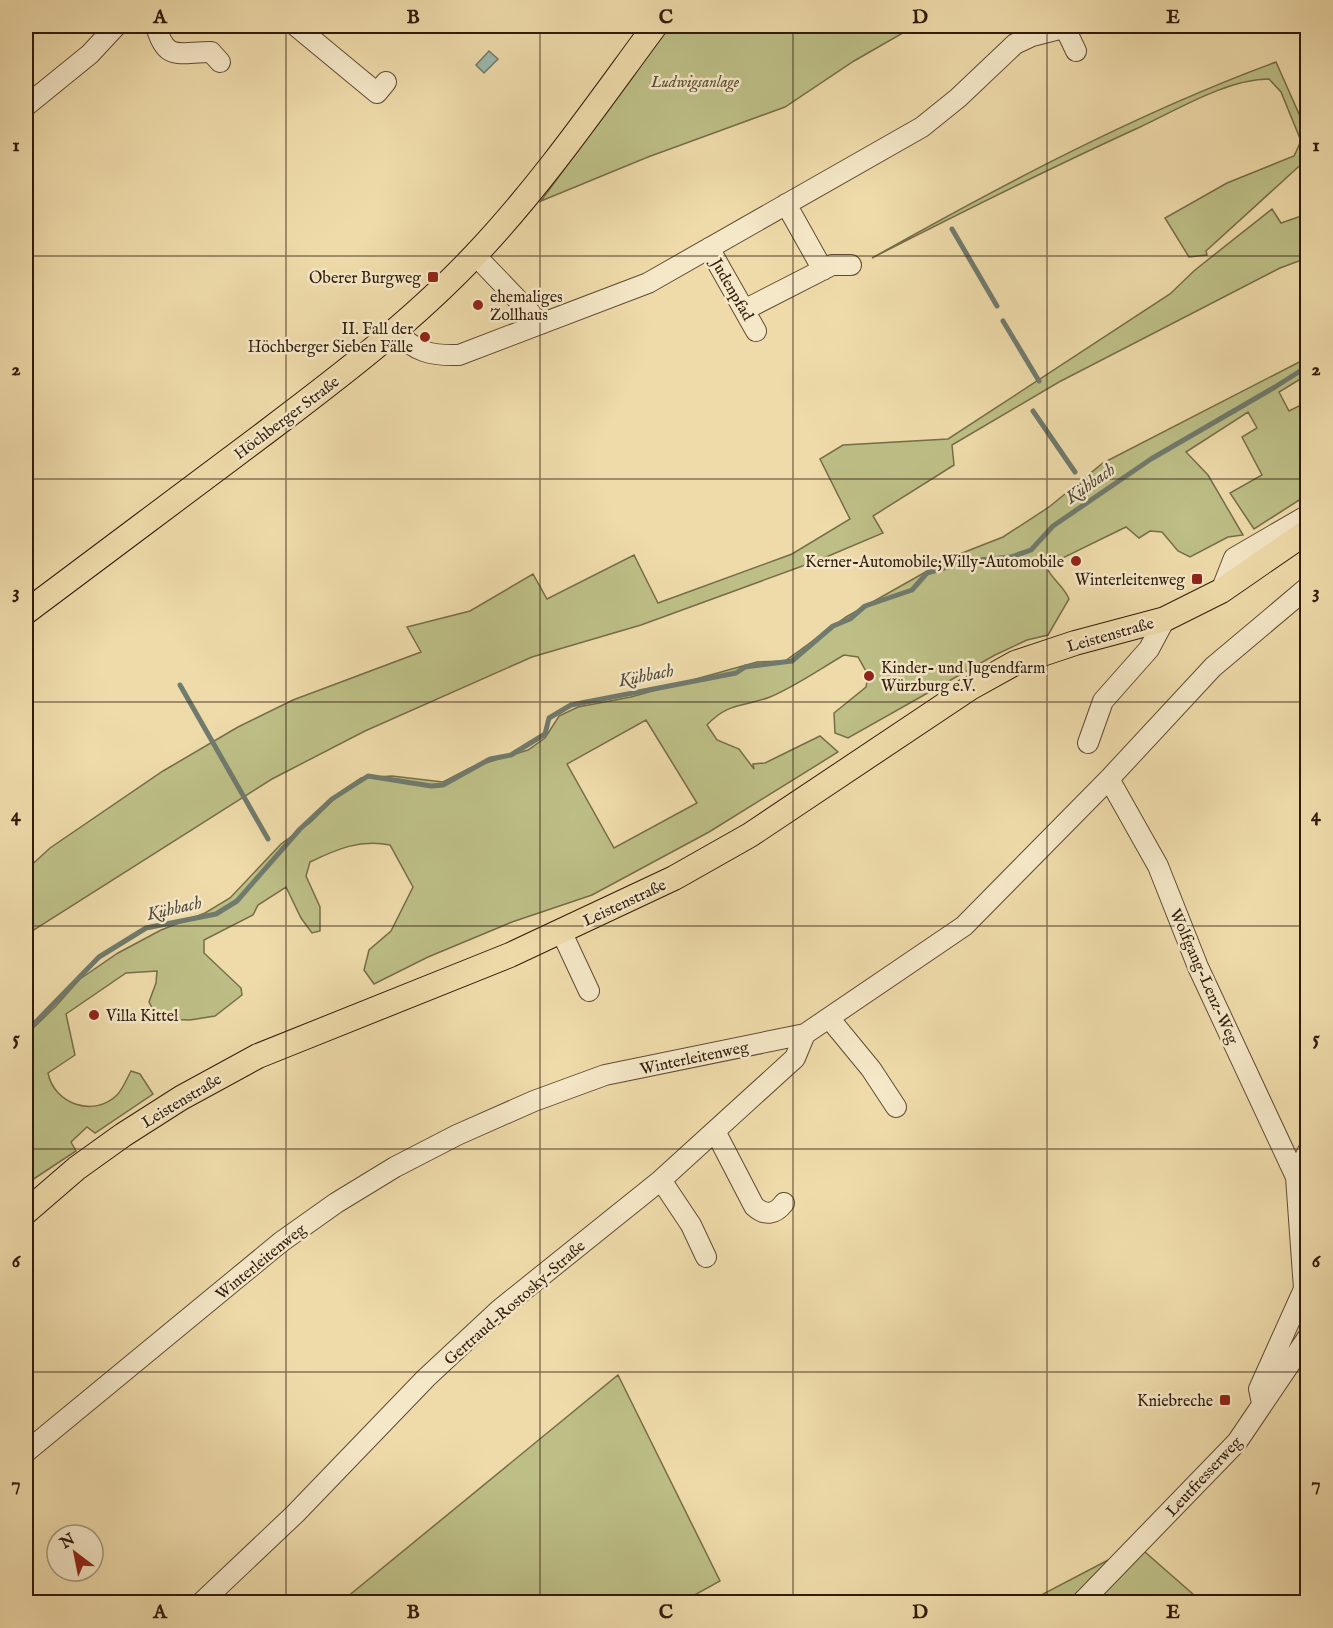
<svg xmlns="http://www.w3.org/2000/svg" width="1333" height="1628" viewBox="0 0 1333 1628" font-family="'IM FELL English',serif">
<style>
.green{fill:#bdbf86;stroke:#766d49;stroke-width:1.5;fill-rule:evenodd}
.water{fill:#9abaae;stroke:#707a6d;stroke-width:1.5}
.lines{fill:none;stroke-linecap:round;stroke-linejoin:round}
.stream{stroke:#707a6d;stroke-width:5}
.minor-casing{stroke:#604b34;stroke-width:22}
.major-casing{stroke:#301b0c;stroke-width:26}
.minor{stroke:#f5e8c8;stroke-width:20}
.major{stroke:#efdbaa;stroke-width:24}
.grid{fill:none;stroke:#301b0c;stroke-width:1.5;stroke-opacity:0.55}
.poi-dot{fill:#8f2418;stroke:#f5e8c8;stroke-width:2}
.labels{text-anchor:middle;stroke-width:5;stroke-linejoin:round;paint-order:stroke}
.park-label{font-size:16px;font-style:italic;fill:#5a4c31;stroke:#f5e8c8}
.poi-label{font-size:16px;fill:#301b0c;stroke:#f5e8c8;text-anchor:end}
.street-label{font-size:16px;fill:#301b0c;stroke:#f5e8c8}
.water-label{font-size:18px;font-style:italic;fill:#504b3d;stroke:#f5e8c8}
.neatline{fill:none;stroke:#301b0c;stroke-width:2}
.grid-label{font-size:20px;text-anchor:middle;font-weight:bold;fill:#301b0c}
</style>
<rect width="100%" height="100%" fill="#efdbaa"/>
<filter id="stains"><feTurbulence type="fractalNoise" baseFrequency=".00333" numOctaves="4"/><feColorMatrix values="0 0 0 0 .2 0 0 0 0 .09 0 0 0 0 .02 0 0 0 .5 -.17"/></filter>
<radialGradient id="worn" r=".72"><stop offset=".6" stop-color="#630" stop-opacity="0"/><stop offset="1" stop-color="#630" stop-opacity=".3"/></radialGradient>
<path class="green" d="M668,26H915L854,61L785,107L648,157L541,201Z
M1276,62L1307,132V159L1206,251L1207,255L1189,257L1165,218L1227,183L1294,156L1301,141L1281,92L1269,79C1227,79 1177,110 1138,128C1048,169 960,213 872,258C1002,185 1135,114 1276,62Z
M1272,209L1281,223L1307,214V258L1280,268L1059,382L952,445L954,465L873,516L883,533L819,560L641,625L532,657L365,731L272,779L26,935V870L50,848L163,771L238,727L293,700L421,652L407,627L470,611L533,574L547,599L634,555L658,603L792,554L850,519L820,459L843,445L948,439L1170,294L1195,270Z
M1307,358V375L1279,392L1289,411L1307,402V439L1305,440L1308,447L1307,495L1254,529L1230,493L1262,475L1242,437L1257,428L1248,412L1186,452L1208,475L1243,535L1228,537L1190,557L1178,551L1162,532L1150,531L1139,538L1126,527L1046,566C1051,579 1064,586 1069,599L1048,635L1027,640L995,655L848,738L835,733L834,713L866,687L868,675L858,657L844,655C820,669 796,686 770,697C744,707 728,702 707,725L717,740L739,749L754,769L753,764L765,763L820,736L838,752L709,832L592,895L512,922L428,957L374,984L364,970L369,950L391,931L413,887L390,845C360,839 337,849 310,862L306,876L320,907V931L312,933L301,918L286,887L258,905L253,915L204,940V953L241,988L242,995L215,1016L190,1020L158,1019L149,1002L156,983L157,971L126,973L66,1014L75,1055L48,1073C54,1104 94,1118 117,1095C123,1089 127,1078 131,1071L140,1074L153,1094L95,1133L87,1127L71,1142L76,1151L26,1184V1035L56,1006L80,979L118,953L161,930L205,913L230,898L281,844L311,822L343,790L361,778L392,776L443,782L470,768L528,750L545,738L559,716L578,707L631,697L757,662L785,661L846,617L952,557L1003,537L1049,507L1103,463ZM646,720L697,803L614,848L567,764Z
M618,1375L720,1581L682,1602H341Z
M1137,1545L1202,1602H1033L1041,1595Z"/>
<path class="water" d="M489,51L498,59L484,73L476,65Z"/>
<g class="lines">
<path class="stream" d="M952,229L997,306
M1003,321L1039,381
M1033,411L1075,472
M180,685L268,839
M26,1032L99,957L146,928L216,914L237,901L300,829L332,799L368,776L431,786L443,785L490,759L511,755L545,734L549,718L571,705L736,673L745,667L792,661L833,626L850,619L865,606L912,590L927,573L968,561L1011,557L1031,550L1053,526L1151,459L1275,387L1308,366"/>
<defs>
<path id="minor" d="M156,26C166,62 178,52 211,52L220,62
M296,26L377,93L386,82
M1065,28L1076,51
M26,106L90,54L116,26
M786,204L823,270
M709,248L756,331
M475,255L541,324
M746,309L832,265H851
M396,331C415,352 431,356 459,355L648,283L922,127L958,98L1015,44L1032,36L1071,26
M1221,591L1234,558L1308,515
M1088,743L1103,701L1149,649L1165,619
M1109,779L1158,866L1198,967L1296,1177L1304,1289L1259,1389L1262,1403
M561,931L589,991
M829,1018L871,1069L896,1107
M715,1131L754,1206C765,1216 775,1215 784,1203
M1296,1177L1308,1151
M661,1180L691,1225L706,1257
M26,1452L281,1242L336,1203L395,1167L457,1135L534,1101L605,1075L805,1034L964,926L1109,779L1213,667L1308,587
M202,1602L295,1514L426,1378L499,1310L661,1180L795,1058L805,1034
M1082,1602L1237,1442L1308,1337"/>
<path id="major" d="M26,612C105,552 186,493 265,433C339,377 413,321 476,254C543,183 598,103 655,26
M26,1212L77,1168L123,1135L181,1098L258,1056L510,955L674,878L750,835L970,688L1015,663L1075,643L1165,619L1221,591L1308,531"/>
</defs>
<use href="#minor" class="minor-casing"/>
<use href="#major" class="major-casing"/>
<use href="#minor" class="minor"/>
<use href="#major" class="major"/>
</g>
<path class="grid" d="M286,26V1602M540,26V1602M793,26V1602M1047,26V1602M26,256H1308M26,479H1308M26,702H1308M26,926H1308M26,1149H1308M26,1372H1308"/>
<g class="poi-dot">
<rect x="427" y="271" width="12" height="12" rx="3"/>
<circle cx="478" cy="305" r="6"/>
<circle cx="425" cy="337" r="6"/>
<circle cx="1076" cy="561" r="6"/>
<rect x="1191" y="573" width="12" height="12" rx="3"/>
<circle cx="869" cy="676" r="6"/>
<circle cx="94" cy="1015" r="6"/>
<rect x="1219" y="1394" width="12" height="12" rx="3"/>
</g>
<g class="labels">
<g class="park-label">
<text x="695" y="87">Ludwigsanlage</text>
</g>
<g class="poi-label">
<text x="421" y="283">Oberer Burgweg</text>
<text x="490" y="302" text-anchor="start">ehemaliges<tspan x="490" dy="18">Zollhaus</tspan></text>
<text x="413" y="334">II. Fall der<tspan x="413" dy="18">Höchberger Sieben Fälle</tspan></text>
<text x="1064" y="567">Kerner-Automobile;Willy-Automobile</text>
<text x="1185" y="585">Winterleitenweg</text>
<text x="881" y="673" text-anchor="start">Kinder- und Jugendfarm<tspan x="881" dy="18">Würzburg e.V.</tspan></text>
<text x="106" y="1021" text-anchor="start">Villa Kittel</text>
<text x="1213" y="1406">Kniebreche</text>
</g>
<g class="street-label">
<text transform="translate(733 289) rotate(60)" y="6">Judenpfad</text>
<text transform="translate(286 417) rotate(-37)" y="6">Höchberger Straße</text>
<text transform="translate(1110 634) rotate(-16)" y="6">Leistenstraße</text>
<text transform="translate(624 902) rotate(-25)" y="6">Leistenstraße</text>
<text transform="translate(1205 976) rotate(66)" y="6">Wolfgang-Lenz-Weg</text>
<text transform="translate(694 1057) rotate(-12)" y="6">Winterleitenweg</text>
<text transform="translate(181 1100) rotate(-31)" y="6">Leistenstraße</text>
<text transform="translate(260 1261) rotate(-39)" y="6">Winterleitenweg</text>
<text transform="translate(514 1302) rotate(-41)" y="6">Gertraud-Rostosky-Straße</text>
<text transform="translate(1203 1476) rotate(-47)" y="6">Leutfresserweg</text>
</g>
<g class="water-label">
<text transform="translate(1090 483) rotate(-35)" y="6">Kühbach</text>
<text transform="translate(646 675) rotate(-11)" y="6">Kühbach</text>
<text transform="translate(174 908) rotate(-13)" y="6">Kühbach</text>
</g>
</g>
<rect width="1333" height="1628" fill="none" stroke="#efdbaa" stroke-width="66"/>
<g transform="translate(75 1553) rotate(328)"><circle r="28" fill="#f5e8c8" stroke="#a6967d" stroke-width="1.5"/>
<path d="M0-4.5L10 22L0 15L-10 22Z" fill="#8f2418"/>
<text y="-9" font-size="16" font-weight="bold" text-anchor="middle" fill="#301b0c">N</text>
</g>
<rect x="33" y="33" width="1267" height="1562" class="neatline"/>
<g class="grid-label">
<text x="160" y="23">A</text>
<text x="413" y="23">B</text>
<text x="666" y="23">C</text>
<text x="920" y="23">D</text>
<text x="1173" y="23">E</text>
<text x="16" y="151">1</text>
<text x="1316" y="151">1</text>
<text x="16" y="375">2</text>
<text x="1316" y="375">2</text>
<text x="16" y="598">3</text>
<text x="1316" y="598">3</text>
<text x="16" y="821">4</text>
<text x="1316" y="821">4</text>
<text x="16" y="1044">5</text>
<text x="1316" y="1044">5</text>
<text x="16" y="1267">6</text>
<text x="1316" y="1267">6</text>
<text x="16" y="1490">7</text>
<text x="1316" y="1490">7</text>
<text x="160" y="1618">A</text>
<text x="413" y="1618">B</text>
<text x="666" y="1618">C</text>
<text x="920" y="1618">D</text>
<text x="1173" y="1618">E</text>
</g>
<rect width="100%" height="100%" filter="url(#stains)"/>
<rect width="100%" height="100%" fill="url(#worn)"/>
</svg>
